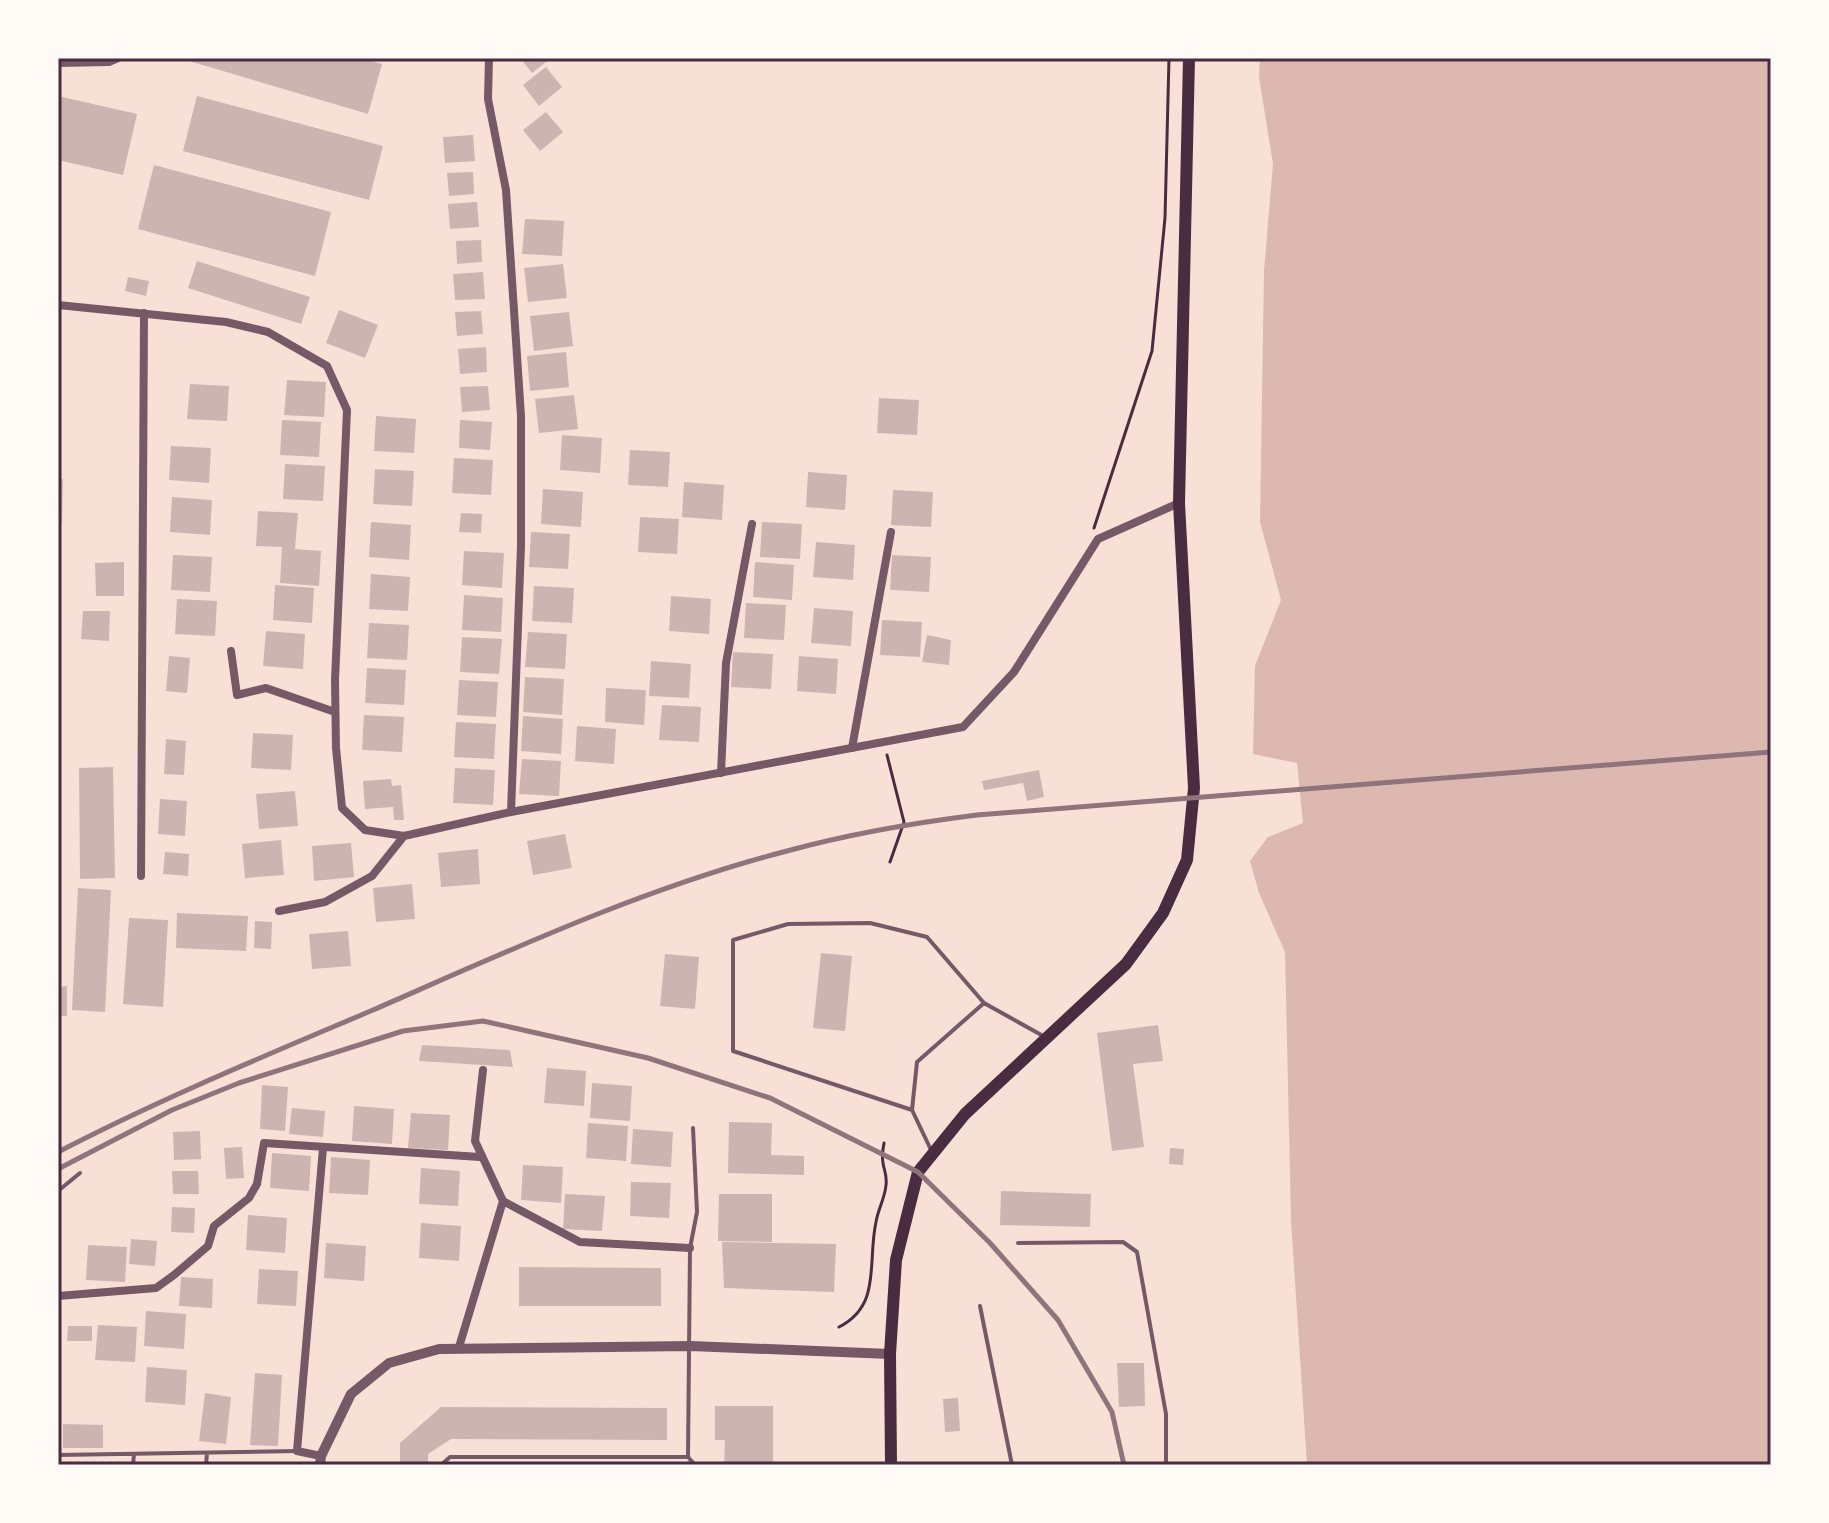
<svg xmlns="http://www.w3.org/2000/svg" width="1829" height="1523" viewBox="0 0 1829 1523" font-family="Rubik,sans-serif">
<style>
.water{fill:#dcb8b0}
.building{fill:#ccb4b1}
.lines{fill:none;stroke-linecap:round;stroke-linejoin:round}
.path{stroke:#4a2c40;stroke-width:3}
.service{stroke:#755966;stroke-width:4}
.minor{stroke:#755966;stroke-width:8}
.tertiary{stroke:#755966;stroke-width:10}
.secondary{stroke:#4a2c40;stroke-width:12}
.rail{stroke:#8f747c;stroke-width:5}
.neatline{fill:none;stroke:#4a2c40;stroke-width:3}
</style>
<rect width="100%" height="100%" fill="#f7e1d7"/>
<path class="water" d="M1260,58H1771V1465H1307L1291,1220L1285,952L1259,893L1250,861L1268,837L1303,823L1297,763L1253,754L1255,666L1281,600L1260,522L1264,271L1273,164L1259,77Z"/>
<path class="building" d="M190,58H362L382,64L368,114L189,61Z
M520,58H551L532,73Z
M546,67L562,87L539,106L523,85Z
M58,96L137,114L123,175L58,160Z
M197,96L383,146L369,200L183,151Z
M546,112L563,132L540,151L523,130Z
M473,135L475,161L445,163L443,137Z
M154,165L331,212L315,276L138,229Z
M473,172L474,194L449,196L447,173Z
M477,202L479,227L450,229L448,204Z
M525,219L564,221L562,256L522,254Z
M481,240L482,262L457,264L456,241Z
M197,261L310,297L301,324L188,288Z
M563,264L567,298L528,302L524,268Z
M483,272L485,299L455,300L453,274Z
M128,277L149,281L146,296L125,291Z
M339,310L378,325L365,358L326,343Z
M481,311L483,334L457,336L455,312Z
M569,312L573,346L534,351L530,316Z
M486,347L487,372L460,374L458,349Z
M566,352L569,387L530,391L527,356Z
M287,380L326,382L324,417L284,415Z
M190,384L229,386L227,421L187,419Z
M488,386L490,410L462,412L460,387Z
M574,395L578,429L539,433L535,399Z
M879,398L919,400L917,435L877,433Z
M376,416L416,419L414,453L374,451Z
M282,420L321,422L319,457L280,455Z
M460,420L492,422L490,450L459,448Z
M562,435L602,438L600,473L560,470Z
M171,446L211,448L209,483L169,480Z
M630,450L670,452L668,487L628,485Z
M454,458L493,460L491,495L452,493Z
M285,464L325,466L323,501L283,499Z
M375,469L414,471L412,506L373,504Z
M808,472L847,475L845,510L806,507Z
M58,479H63L62,525H58Z
M684,482L724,485L722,520L682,517Z
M543,489L583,492L581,527L541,524Z
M893,490L933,492L931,527L891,525Z
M172,497L212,500L210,535L170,532Z
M258,511L298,513L295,549L321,551L319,586L280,583L282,547L256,546Z
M461,513L482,514L481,533L459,532Z
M640,517L679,519L677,554L638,552Z
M371,522L411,525L409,560L369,557Z
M762,522L802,524L800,559L760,557Z
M531,532L570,534L568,569L529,567Z
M816,542L855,545L853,580L813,577Z
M464,551L504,553L502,588L462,585Z
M173,555L212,557L210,592L171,590Z
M892,555L931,557L929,592L890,590Z
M124,562V596H96L95,563Z
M755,562L794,565L792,600L753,597Z
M371,574L410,577L408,611L369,609Z
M275,585L314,588L312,623L273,620Z
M534,586L574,588L572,623L532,621Z
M464,595L503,598L501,632L462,630Z
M671,596L711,599L709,634L669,631Z
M177,599L217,601L215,636L175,634Z
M746,603L786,605L784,640L744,638Z
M814,608L853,611L851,646L811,643Z
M83,611H110L109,641L81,639Z
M882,620L922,622L920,657L880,655Z
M369,623L409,625L407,660L367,658Z
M266,631L305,634L303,669L263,666Z
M528,632L567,634L565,669L525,667Z
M927,635L951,640L949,665L922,662Z
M462,637L502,639L499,674L460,672Z
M733,652L773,654L771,689L731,687Z
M169,656L190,658L187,693L166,691Z
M799,656L838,659L836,694L797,691Z
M651,661L691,664L689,698L649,696Z
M367,668L406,670L404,705L365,703Z
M525,677L564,679L562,715L523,712Z
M459,680L498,682L496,717L457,715Z
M606,688L646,690L644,725L605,722Z
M662,705L701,707L699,742L659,740Z
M364,715L404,717L402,752L362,750Z
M523,716L563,719L561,754L521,751Z
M456,722L496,724L494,759L454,757Z
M577,726L616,729L614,764L575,761Z
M253,733L293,735L291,770L251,768Z
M166,739L186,741L184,775L164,774Z
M522,759L561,761L559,796L519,794Z
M113,767L115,878L80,879L79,768Z
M455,768L495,770L493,805L453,803Z
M1039,770L1044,797L1027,801L1023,783L984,790L982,781Z
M391,779L392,786L401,785L404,820H394L393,807L365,809L363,781Z
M295,791L298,826L259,829L256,794Z
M160,799L187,801L185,836L158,834Z
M565,834L572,868L533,875L527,841Z
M281,840L284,875L245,878L242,844Z
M351,843L354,877L314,881L312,846Z
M478,849L480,884L441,887L438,853Z
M165,852L189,854L188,876L163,874Z
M412,884L415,919L376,922L373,888Z
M78,888L111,890L105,1012L72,1010Z
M177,913L248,916L246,951L176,948Z
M129,918L168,920L163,1007L123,1004Z
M255,921L272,922L271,949L254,948Z
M348,931L351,966L312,969L309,934Z
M821,953L852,956L845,1031L813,1028Z
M665,954L699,957L695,1009L660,1006Z
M67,986V1016H58V987Z
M1158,1025L1163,1061L1133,1064L1144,1147L1112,1151L1097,1033Z
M422,1045L510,1050L513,1067L419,1061Z
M547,1068L586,1071L584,1106L544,1103Z
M592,1083L632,1086L630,1121L590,1118Z
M262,1085L288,1087L285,1131L260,1129Z
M354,1106L394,1109L392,1144L352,1141Z
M292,1108L325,1111L323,1137L289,1134Z
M411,1113L450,1115L448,1150L408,1148Z
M729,1122L772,1123L771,1155L804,1156V1175L728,1173Z
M588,1123L628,1126L626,1161L586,1158Z
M633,1129L673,1132L671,1167L631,1164Z
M200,1131L201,1159L174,1160L173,1132Z
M242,1147L244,1178L226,1179L224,1148Z
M1170,1148L1184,1149L1183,1165L1169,1164Z
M272,1153L311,1156L309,1191L270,1188Z
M331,1157L370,1160L368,1195L329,1193Z
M523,1165L563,1167L561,1203L521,1200Z
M421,1168L460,1171L458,1206L419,1204Z
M172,1171H198L199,1194H173Z
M631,1182L671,1183L669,1218L630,1216Z
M1001,1191L1091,1194L1090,1227L1000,1225Z
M565,1194L605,1196L602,1231L563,1229Z
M719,1194H772V1242L718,1241Z
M172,1207L195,1208L194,1233L171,1232Z
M248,1215L287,1218L285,1253L246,1250Z
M421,1223L461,1226L459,1261L419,1258Z
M131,1239L157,1241L155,1266L129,1264Z
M722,1242L836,1244L834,1292L724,1288Z
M326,1243L366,1246L364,1281L324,1278Z
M88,1245L127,1247L125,1282L86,1280Z
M519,1267L661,1268V1306H519Z
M259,1269L298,1271L296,1306L257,1304Z
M181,1277L213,1279L212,1308L179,1306Z
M146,1311L186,1314L184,1349L144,1346Z
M98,1325L137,1327L135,1362L95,1360Z
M68,1326H92V1341H67Z
M1117,1363H1144L1145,1406L1119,1407Z
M147,1367L187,1370L185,1405L145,1402Z
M255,1373L282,1375L278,1446L250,1445Z
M205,1393L231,1397L226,1444L199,1441Z
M958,1398L960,1431L945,1432L943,1399Z
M715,1406H773V1465H724L725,1440H715Z
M441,1407L667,1408V1440L451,1439L428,1454V1465H400V1443Z
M63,1424L103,1425V1448H63Z"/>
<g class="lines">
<path class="path" d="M1094,528L1152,351L1165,218L1169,58
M887,755L904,822L890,862
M839,1327C882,1305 867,1263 876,1222C878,1209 885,1198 886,1185C888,1169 879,1168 884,1143"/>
<path class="service" d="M912,1110L917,1062L984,1003
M932,1152L912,1110L733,1051V940L788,924L870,923L927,937L984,1003L1045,1037
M58,1191L80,1173
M1018,1243L1123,1242L1137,1252L1166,1414V1465
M980,1306L1012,1465
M58,1455L297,1451
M688,1457L695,1465
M133,1465L134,1454
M206,1465L207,1453
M441,1465L450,1457H688L690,1248L697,1212L693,1128"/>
<path class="minor" d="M489,58L488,99L506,190L521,416V546L511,812
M58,63L109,62L118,58
M58,305L226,322L268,332L327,366L347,410L335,680L336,748L342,808L365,830L404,836L511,812L963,727L1014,672L1098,539L1179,503
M231,651L237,695L266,688L335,712
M852,748L891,532
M721,773L726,663L752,524
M141,876L144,313
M279,911L325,902L372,876L404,836
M503,1201L580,1242L690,1248
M58,1296L156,1288L174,1275L208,1246L214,1226L249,1198L257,1184L264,1143L480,1157
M459,1347L503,1201L475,1141L483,1070
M321,1456L297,1451L323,1148"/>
<path class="tertiary" d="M320,1465L321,1456L351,1394L389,1363L439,1349L691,1346L890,1354"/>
<path class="secondary" d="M891,1465L890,1354L896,1260L918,1172L965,1114L1126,964L1163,913L1187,860L1194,788L1179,503L1189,58"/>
<path class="rail" d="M58,1152C160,1099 267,1055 373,1010C508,951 644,888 787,851C849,834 913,823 977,815L1771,752
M58,1169L172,1110L239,1083L403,1031L483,1021L648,1058L770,1098L918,1172L990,1243L1058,1320L1112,1412L1124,1465"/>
</g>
<rect width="1829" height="1523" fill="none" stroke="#fffaf5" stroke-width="120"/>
<rect x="60" y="60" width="1709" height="1403" class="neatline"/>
</svg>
